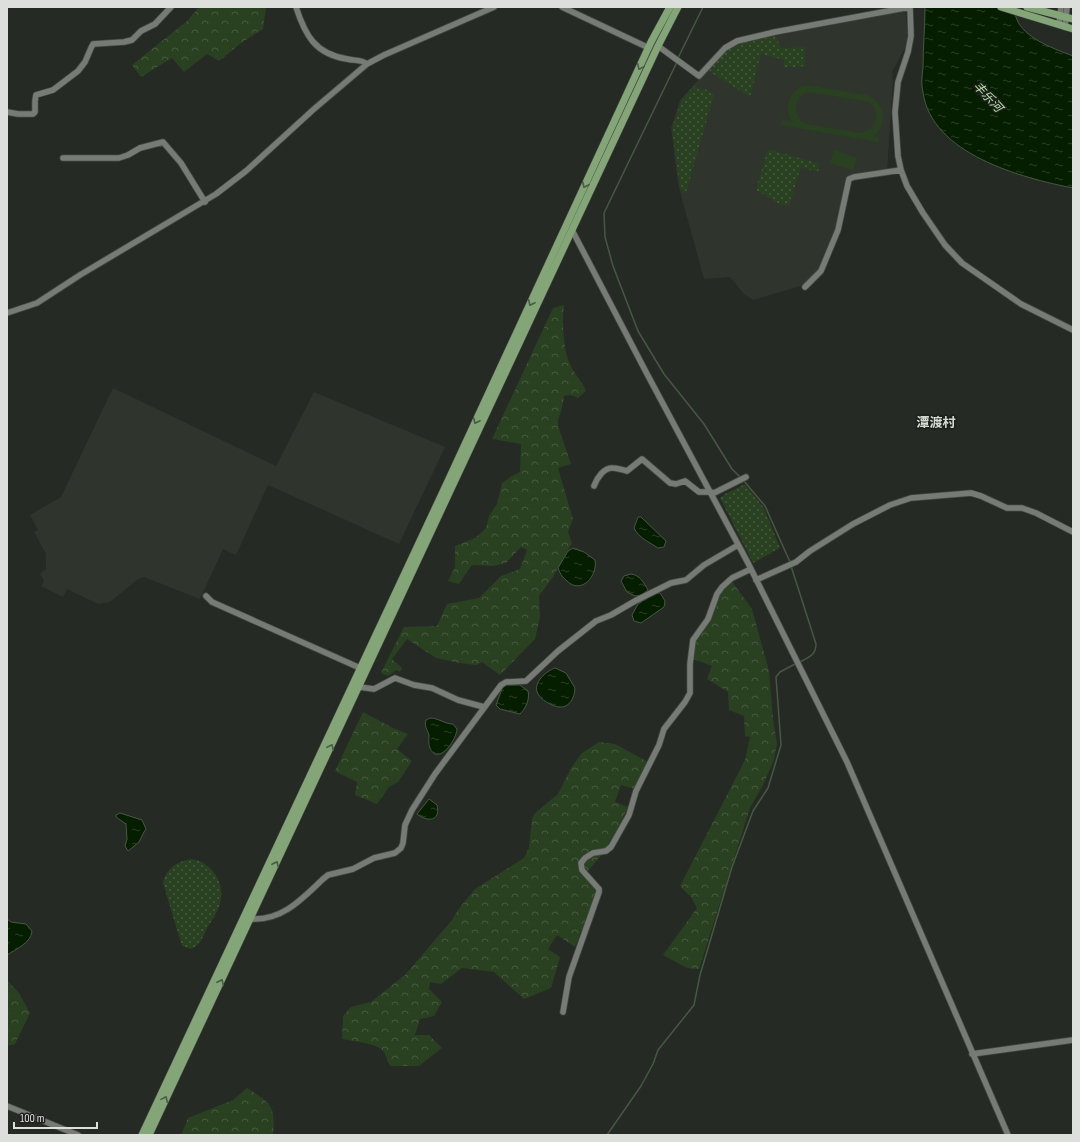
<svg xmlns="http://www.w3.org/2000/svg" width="1080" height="1142" viewBox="0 0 1080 1142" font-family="'Sofia Sans Condensed','Noto Sans SC',sans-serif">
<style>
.built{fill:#2f352d}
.grass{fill:url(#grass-dots)}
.forest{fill:url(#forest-crowns)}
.garden{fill:#294021;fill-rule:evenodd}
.water{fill:url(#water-ripples);stroke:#465842}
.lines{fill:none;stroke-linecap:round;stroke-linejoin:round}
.stream{stroke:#465842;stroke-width:1.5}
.minor-casing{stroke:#454844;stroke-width:7}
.major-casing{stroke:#454844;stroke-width:8}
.minor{stroke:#777b75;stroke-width:5.5}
.major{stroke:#83a577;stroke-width:7}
.oneway{stroke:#4b5c45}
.labels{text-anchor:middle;stroke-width:3.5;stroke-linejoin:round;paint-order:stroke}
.water-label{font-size:12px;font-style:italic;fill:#b7e5a7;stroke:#1d201c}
.quarter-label{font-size:13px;font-weight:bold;fill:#d5dad3;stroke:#1d201c}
</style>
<defs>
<pattern id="grass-dots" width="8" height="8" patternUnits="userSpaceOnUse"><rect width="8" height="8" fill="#294021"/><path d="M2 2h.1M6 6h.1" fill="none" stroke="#485b41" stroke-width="1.8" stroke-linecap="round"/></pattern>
<pattern id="forest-crowns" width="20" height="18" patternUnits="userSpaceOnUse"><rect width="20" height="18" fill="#294021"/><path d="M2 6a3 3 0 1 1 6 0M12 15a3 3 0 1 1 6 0" fill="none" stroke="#485b41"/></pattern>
<pattern id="water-ripples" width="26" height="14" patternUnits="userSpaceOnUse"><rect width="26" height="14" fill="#061e00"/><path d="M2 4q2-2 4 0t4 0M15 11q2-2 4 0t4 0" fill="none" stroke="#2a3e25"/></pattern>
</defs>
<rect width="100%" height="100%" fill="#262a25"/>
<path class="built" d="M905,11L908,33L906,46L892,72L893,81L887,171L846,177L843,205L839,223L820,270L804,285L753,300L744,294L730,277L704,279L678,184L671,128L680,100L727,48L738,43Z
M113,388L276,466L314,392L445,447L399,544L268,485L236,555L223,549L200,599L144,577L138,579L110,602L98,604L67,589L63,597L41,586L44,581L40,574L46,569V554L34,532L38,530L30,515L61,497Z"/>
<path class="grass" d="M775,36L781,48L805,47V66L784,68V60L761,54L750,97L710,72L709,70L727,49L738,43Z
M694,86L702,90L703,88L714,94L686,193H683L680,187L672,129L681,101Z
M768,149L820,164L818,172L801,167L789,206L779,204L756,190Z
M745,484L764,508L780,548L753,563L720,498L725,494Z
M192,859C212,862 226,884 220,903C218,912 212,920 207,928C203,937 200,946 191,949L182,946L163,883C166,868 178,861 192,859Z"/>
<path class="forest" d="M199,7H261L266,8L263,29L241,43L219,61L207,54L184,72L172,58L141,77L132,65L187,21Z
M564,305C562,322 563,349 570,364C574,374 582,381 586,391L578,398L570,395L564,396L562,408L558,420V426L571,464L558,468L573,519L568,532L572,543L553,577L539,596L540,617L535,639L500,675L482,662L477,665L459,663L436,658L407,639L392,659L402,668L400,672L396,670L388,676L381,673L404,627L437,626L447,604L479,598L501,576L520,569L527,550L521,547L506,563L493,566L474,565L471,566L459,584L448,581L455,567V546L475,538L482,532L486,528L489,516L497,504L502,483L512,476L520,472L521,444L492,439L553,308Z
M728,582L733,583L752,609L769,671L773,719L777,743L774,760L763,785L750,808L699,969L687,968L663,955L697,908L691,897L680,886L745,760L750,737L745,736L744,716L729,710L728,692L707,679L712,666L693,659L694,645L720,592Z
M363,712L393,728L408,734L397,749L412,761L398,782L389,787L377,804L355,795L357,782L335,771Z
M599,742L615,744L648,762L635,789L621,785L615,802L628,807L611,843L584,876L597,892L575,947L557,935L548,949L560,957L551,988L524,999L494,972L462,968L441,984L430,982L429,989L442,1002L434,1016L420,1019L415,1035H429L442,1048L419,1066H391C386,1062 387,1054 382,1050C375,1043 352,1041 342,1039L343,1016L351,1007L371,1002L405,975L452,920L458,910L475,889L524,858L529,848L532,819L535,813L558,794L571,768L582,753Z
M7,980L19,993L30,1013L15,1044L7,1046Z
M247,1088C270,1103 276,1105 273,1135H178L182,1133L188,1118L233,1100Z"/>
<path class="garden" d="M806,85L866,95C884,101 889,123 874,136L879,137L878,142L781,125L782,120L792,122C783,107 789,90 806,85ZM810,92L869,102C882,112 877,131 860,133L807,124L801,121L796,112V102L803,94Z
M834,150L857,158L853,170L830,163Z"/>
<path class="water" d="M925,7H1012C1014,12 1016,17 1018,22C1028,40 1055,49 1073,56V188C1022,178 931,154 923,92C921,84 922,76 923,68C923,48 925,27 925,7Z
M638,517H641L666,541L664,547L658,548C649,542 639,538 634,528Z
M573,548L584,552L595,560C598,576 581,595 567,581C563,578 560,574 558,568L568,551Z
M631,574C640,575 644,583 648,590L642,595L635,596L627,592L621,581L624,576Z
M655,593H660L665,601L664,607L641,623L634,621L632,615L638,604Z
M555,668L566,673L575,688C574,703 565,712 550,704C546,702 541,699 538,694C532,683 546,671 555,668Z
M505,685H520L528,691C530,699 526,708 520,714L500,709L496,705L502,689Z
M430,718C439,718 444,724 453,724L457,729C457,739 438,767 430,748C428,744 429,739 429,735C427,729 424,726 426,720Z
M429,799L437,805C441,822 427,822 417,814Z
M120,813L142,820L146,829L144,832L139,842L128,851L125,846L127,839L126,824L116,817V815Z
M7,919L11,922L26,924L32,931C31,943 16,949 7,955Z"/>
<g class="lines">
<path class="stream" d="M678,58L703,7
M677,62L604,213L605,237L613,266L638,331L664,374L704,424L732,469L741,478
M744,481L765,506L790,562
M791,566L816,644C816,655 809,657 800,662
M607,1135L641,1086L653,1064L658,1050L694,1005L700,975L732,867L753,811L768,788L781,745L776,677L780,672L797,663"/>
<defs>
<path id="minor" d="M296,7C305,35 315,54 347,59C354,61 361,59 367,64
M562,7L649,48
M910,7L911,36L908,52L898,82L895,112L898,156L901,170L907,186L923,213L945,245L962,263L1021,304L1073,330
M1059,25L1061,7
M1065,27L1067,7
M658,46L699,76L725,48L737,41L775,32L910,7
M7,112L18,114H33L35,112V101L36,95L53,90L78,71L85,62L91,48L93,44L124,42L132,40L141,31L155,24L171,7
M63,158H119L128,155L140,148L163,142L181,163L205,202
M572,230L646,372L748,563L847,762L1008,1135
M805,287L821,271L838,230L849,179L854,177L901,170
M7,313L37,303L80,275L216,194L246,171L314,109L367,64L384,55L494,7
M594,486C597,478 604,467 613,468C618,468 622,470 627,471L642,459L670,483L676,484L685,481L699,492H711
M712,494L746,477
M756,580L796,562L810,551L853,524L890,505L911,498L971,493L981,496L1007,508H1022L1036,513L1073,532
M206,596L212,602L360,668
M359,687L374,689L395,678L414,685L432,688L458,700L484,707
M251,919C282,921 302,899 323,879L328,875L353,869L374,858L395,853L401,848L403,843L405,825L412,810L435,774L501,685L506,682L526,681L558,651L596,621L611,615L635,601L671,583L686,580L704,565L738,545
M563,1012L569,977L599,892V889L582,870L581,863L585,858L593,853L606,851L611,847L629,815L636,791L659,745L664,729L685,702L690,693V664L693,640L708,619L717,594L722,587L732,578L751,569
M972,1054L1073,1040
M7,1106L78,1135"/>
<path id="major" d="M1001,7L1073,29
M1027,7L1073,19
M142,1135L448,481L651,42L670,7
M149,1135L658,46L678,7"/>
</defs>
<use href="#minor" class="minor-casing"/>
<use href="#major" class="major-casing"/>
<use href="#minor" class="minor"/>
<use href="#major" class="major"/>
</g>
<defs><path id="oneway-chevron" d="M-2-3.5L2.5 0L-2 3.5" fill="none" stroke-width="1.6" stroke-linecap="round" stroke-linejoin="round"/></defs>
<g class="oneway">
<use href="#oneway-chevron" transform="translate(640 67) rotate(115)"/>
<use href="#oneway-chevron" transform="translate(585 185) rotate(115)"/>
<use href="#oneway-chevron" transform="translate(531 303) rotate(115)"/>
<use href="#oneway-chevron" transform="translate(476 421) rotate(115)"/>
<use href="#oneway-chevron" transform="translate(331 747) rotate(-65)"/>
<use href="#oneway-chevron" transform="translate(276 864) rotate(-65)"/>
<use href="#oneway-chevron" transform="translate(221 982) rotate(-65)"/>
<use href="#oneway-chevron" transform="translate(165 1099) rotate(-66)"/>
</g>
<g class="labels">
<g class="water-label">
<text transform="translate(988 97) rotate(47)" y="4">丰乐河</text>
</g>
<g class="quarter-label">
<text x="936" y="427">潭渡村</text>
</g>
</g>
<rect width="1080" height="1142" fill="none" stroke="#dddfdc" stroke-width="16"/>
<path d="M14 1122v6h83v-6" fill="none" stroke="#dddfdc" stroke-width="2"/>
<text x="20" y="1122" font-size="12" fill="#dddfdc" stroke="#1d201c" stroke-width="3" paint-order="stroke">100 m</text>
</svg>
